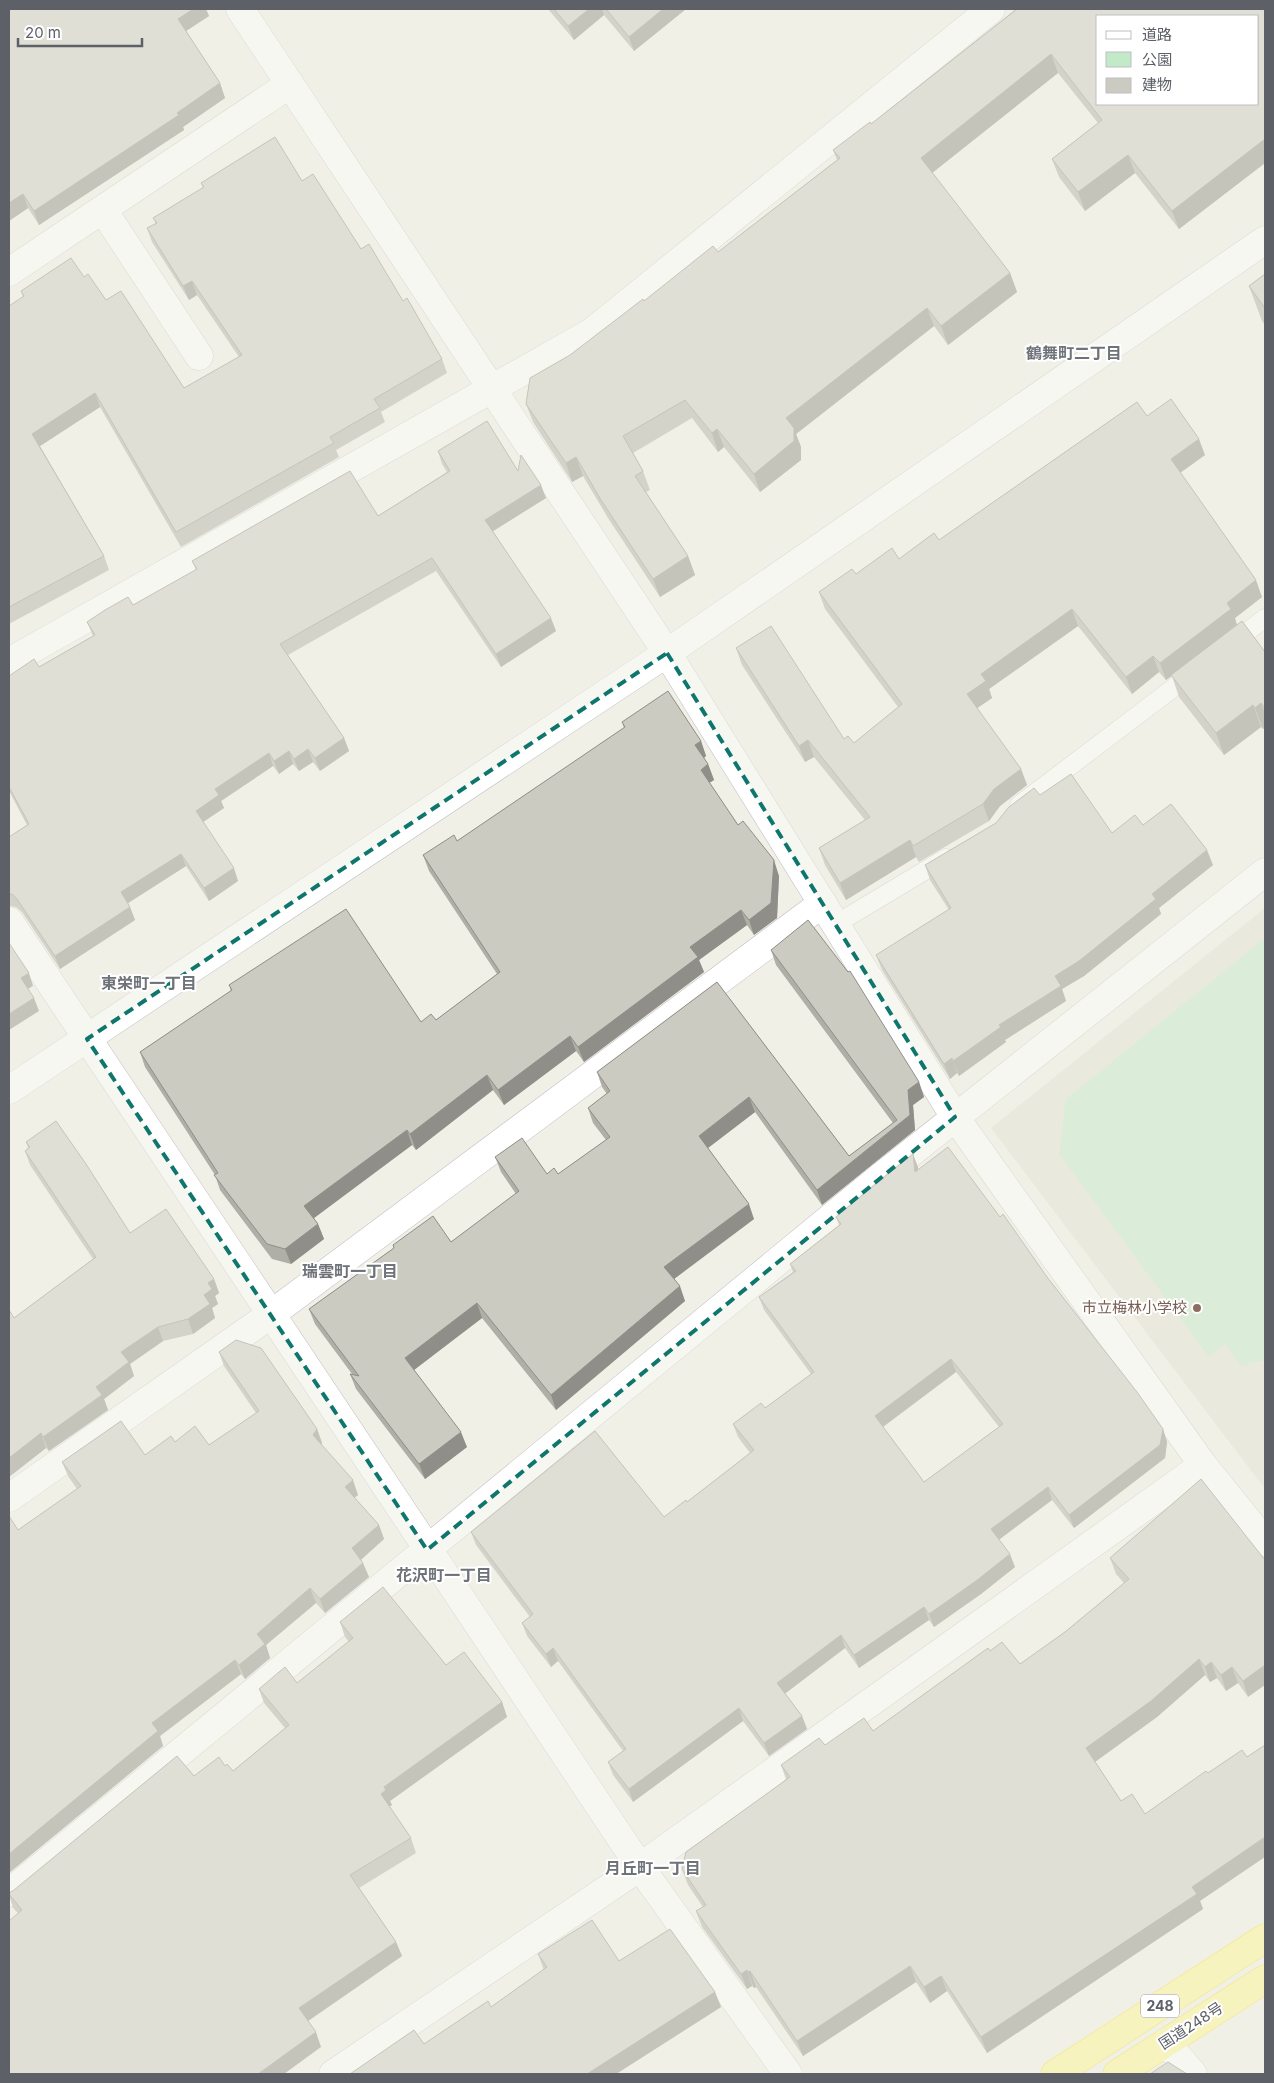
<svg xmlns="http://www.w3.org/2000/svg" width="1274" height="2083" viewBox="0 0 1274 2083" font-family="Inter,'Noto Sans JP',sans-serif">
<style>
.education{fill:#e1e0d4}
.green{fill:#c2e9c8}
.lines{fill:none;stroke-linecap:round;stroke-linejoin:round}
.lane-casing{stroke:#bdbfc5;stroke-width:19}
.street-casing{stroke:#bdbfc5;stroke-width:29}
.secondary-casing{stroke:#bec0c7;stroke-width:29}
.highway-casing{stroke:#f7d400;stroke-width:29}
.lane{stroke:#fff;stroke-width:18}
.street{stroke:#fff;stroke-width:28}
.secondary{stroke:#fff;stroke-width:28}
.highway{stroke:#fff68f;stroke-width:28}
.wall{fill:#afafa7;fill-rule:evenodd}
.shaded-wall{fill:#8f8e88}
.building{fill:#cccbc2;stroke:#8f8e88;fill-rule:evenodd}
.marked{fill:none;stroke:#0f766e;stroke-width:4;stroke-dasharray:10 6;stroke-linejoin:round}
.education-dot{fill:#8d6e63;stroke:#fff;stroke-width:2}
.labels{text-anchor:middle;stroke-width:4;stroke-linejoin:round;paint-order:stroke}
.shield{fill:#fff;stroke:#8e9095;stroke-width:1}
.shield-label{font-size:14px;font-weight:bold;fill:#5d6067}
.education-label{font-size:15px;fill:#785e54;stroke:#fff;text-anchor:end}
.street-label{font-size:15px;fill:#5d6067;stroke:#fff}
.neighbourhood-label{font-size:16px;font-weight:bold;fill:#6e7279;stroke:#fff}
</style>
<rect width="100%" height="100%" fill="#f1f0e6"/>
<path class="education" d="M1265,908V1489L991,1128Z"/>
<path class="green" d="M1265,938V1360L1241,1366L1225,1344L1209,1357L1059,1154L1066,1099Z"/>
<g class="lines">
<defs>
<path id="lane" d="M1230,645L1265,618
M1019,805L1193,673
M836,924L946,858"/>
<path id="street" d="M240,9L667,653L955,1117L1203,1465L1265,1542
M103,210L199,356
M9,272L290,84
M9,662L592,332L991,9
M9,921L640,1867L788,2074
M9,1498L270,1315L823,903
M9,1893L879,1178L1265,872
M1166,2042L1193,2074
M333,2074L640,1867L1203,1465"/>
<path id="secondary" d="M9,1090L667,653L1265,240"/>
<path id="highway" d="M1055,2074L1265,1938
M1117,2074L1265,1979"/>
</defs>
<use href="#lane" class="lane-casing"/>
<use href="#street" class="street-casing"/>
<use href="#secondary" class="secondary-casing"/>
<use href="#highway" class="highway-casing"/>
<use href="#lane" class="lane"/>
<use href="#street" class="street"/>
<use href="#secondary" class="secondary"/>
<use href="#highway" class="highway"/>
</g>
<path class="wall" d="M9,9H206L209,16L186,31L220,83L225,98L183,127L184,130L39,225L28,208L9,221Z
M548,9H686L634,51L604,15L574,40Z
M1016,9H1265V163L1179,229L1135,173L1085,211L1059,177L1052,159L1098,123L1058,73L932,173L1010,273L1017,292L948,345L934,326L796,434L801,447V460L760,492L724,447L718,452L692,418L633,453L643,471L650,490L646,492L688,556L695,575L660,597L608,518L583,476L572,482L533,422L526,404L570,355L644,301L718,252L837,160L833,150L871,124Z
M302,181L361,249L403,301L442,359L447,373L381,412L385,422L336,450L339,457L181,547L100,407L40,446L104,556L109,570L9,624V306L23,297L21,291L84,277L184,388L239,357L197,295L189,300L152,242L147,228L156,224L153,218L203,188L201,183Z
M1265,274V325L1262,321L1249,286Z
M438,451L518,471L546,498L493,531L556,631L501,667L436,571L288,655L344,738L349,751L320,771L313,762L299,771L293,764L279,774L273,766L221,801L224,808L203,822L238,881L209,901L186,866L128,903L135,920L60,969L22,912L16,907L9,906V837L27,825L9,791V676L39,667L93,636L87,622L133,605L196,570L192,561L378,516L447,472L442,464Z
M1205,455L1180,473L1262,597L1235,618L1237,625L1265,652V727L1263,729L1261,727L1224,755L1179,697L1172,676L1166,680L1159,672L1132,694L1078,626L989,689L992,698L977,708L1021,769L1027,785L1000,806L989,821L919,862L916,857L846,900L825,865L819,848L865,820L814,757L805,762L742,665L736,648L844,739L854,743L898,707L825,609L819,592L856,574L899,559L939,540Z
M622,722L701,741L706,756L704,758L708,764L714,780L709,783L738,825L779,876L777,918L754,935L747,925L699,960L704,972L584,1062L576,1051L504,1105L493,1090L416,1150L412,1145L314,1218L318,1224L324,1239L291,1264L272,1259L220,1190L215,1175L145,1067L140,1052L231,991L229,985L421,1022L436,1020L497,974L429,871L423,855L457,841L624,728Z
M1040,795L1112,833L1143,825L1213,865L1159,908L1161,914L1084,976L1062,989L1066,1001L1005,1040L1006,1042L959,1076L957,1073L950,1079L882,970L876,955L949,910L930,880L925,865L996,823Z
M771,950L919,1082L924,1097L913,1105L915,1130L822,1205L755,1112L708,1148L754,1219L674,1279L685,1301L556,1410L482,1318L414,1370L467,1447L425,1479L356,1389L350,1374H352L315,1324L309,1309L394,1248L393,1245L451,1242L516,1194L501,1172L495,1157L547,1174H558L606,1140L593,1123L588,1108L607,1094L602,1087L597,1072L717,982L849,1156L893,1123L776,965Z
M26,1142L130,1233L214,1279L219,1293L215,1296L218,1304L212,1308L215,1318L193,1334L163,1341L130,1364L134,1376L104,1399L108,1410L49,1451L46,1448L9,1477L14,1318L93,1259L30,1165L25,1151L28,1148Z
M918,1167V1170L1000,1217L1047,1277L1163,1429L1167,1442L1165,1458L1074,1528L1052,1500L999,1539L1015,1567L981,1594L934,1627L929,1620L859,1668L845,1648L785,1693L802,1716L807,1729L769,1756L743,1721L633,1802L613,1775L608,1762L623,1751L558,1661L551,1667L527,1636L522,1623L530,1617L476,1545L471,1532L664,1517L687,1502L750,1453L738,1437L733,1424L765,1408L811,1374L764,1310L759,1297L793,1272L790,1264L839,1225L836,1217ZM956,1372L999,1427L924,1482L883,1427Z
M219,1352L317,1429L322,1443L321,1445L358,1495L354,1498L379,1525L384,1539L361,1560L369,1577L325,1613L316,1603L266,1645L270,1658L245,1679L241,1674L160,1736L163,1746L9,1873V1516L18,1530L77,1489L68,1476L62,1462L145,1455L175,1442L209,1445L256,1413L224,1366Z
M1201,1479L1248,1697L1238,1683L1226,1691L1217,1678L1210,1682L1205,1675L1157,1717L1095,1762L1121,1801L1200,1901L1203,1909L987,2053L947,1991L930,2003L916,1982L803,2056L756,1987L754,1988L752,1986L747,1989L702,1927L696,1911L703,1907L688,1885L682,1869L786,1779L781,1765L825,1745L873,1731L990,1651L1020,1664L1065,1632L1124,1583L1116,1574L1110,1558Z
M340,1622L446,1665L502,1702L507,1717L390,1801L392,1805L389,1806L411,1838L416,1853L359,1888L396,1942L402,1956L308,2021L321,2047L18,1913L13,1908L9,1895V1893L14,1890L194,1776L225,1766L233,1771L285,1728L264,1703L259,1689L297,1683L349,1642L345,1637Z
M538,1954L619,1961L715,1992L721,2007L616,2074H350L424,2044L491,2007L544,1970Z"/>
<path class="shaded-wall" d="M193,9H206L209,16L183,33L178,19Z
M589,9H602L604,15L574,40L568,26Z
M663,9H686L634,51L629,37Z
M1051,54L1058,73L927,177L921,158Z
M220,83L225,98L183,127L184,130L39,225L34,211Z
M1265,139V163L1179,229L1172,211Z
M1128,155L1135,173L1085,211L1078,192Z
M23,194L28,208L9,221V203Z
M1010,273L1017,292L948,345L941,326Z
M192,281L197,295L189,300L183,286Z
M927,308L934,326L796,434L801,447V460L760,492L754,474L786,418Z
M95,393L100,407L37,448L32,434Z
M717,429L724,447L718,452L712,433Z
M1199,439L1205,455L1177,475L1171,459Z
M576,457L583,476L572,482L566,463Z
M541,485L546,498L490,533L485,520Z
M688,556L695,575L660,597L653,579Z
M1256,580L1262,597L1235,618L1237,626L1166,680L1160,663L1227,603Z
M1072,609L1078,626L989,689L992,698L973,711L967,694L981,674Z
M551,618L556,631L501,667L496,654Z
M1153,656L1159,672L1132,694L1126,677Z
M1261,703L1265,713V727L1263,729L1255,708Z
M1253,705L1261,727L1224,755L1216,733Z
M344,738L349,751L320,771L315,758Z
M808,740L814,757L805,762L799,746Z
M701,741L706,756L701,760L695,745Z
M308,749L313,762L299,771L294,759Z
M289,751L293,764L279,774L274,761Z
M269,753L273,766L221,801L224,808L200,824L196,811L215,789Z
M708,764L714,780L706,785L701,770Z
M1021,769L1027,785L1000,806L989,821L983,804L994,789Z
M910,840L916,857L846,900L840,883Z
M1207,850L1213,865L1159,908L1161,914L1084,976L1062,989L1066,1001L1005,1040L1006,1042L959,1076L953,1061L999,1025L1055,976L1152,894Z
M181,854L186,866L125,905L121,892Z
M774,860L779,876L777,918L754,935L749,920Z
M234,868L238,881L209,901L204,888Z
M130,907L135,920L60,969L55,956Z
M741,910L747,925L699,960L704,972L584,1062L578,1047L690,947Z
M29,973L33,986L26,990L21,978Z
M34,998L39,1011L9,1030V1014Z
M570,1036L576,1051L504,1105L498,1090Z
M952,1058L957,1073L950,1079L944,1064Z
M487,1075L493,1090L416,1150L410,1134Z
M919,1082L924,1097L913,1105L915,1130L822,1205L817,1190L910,1115L908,1090Z
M749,1097L755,1112L704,1151L699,1136Z
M407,1130L412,1145L310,1221L304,1206Z
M913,1154L918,1167L919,1185L915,1172Z
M749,1204L754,1219L670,1282L664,1267Z
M318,1224L324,1239L291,1264L285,1249Z
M214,1279L219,1293L215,1296L218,1304L212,1308L215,1318L193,1334L188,1319L204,1295L208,1283Z
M680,1286L685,1301L556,1410L551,1395Z
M477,1303L482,1318L410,1373L405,1358Z
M158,1327L163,1341L130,1364L134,1376L104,1399L108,1410L49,1451L43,1437L96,1387L121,1352Z
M951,1359L956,1372L880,1429L875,1416Z
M317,1429L322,1443L318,1449L313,1435Z
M1163,1429L1167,1442L1165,1458L1074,1528L1069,1515Z
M461,1432L467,1447L425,1479L419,1464Z
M41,1433L46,1448L9,1477V1458Z
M353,1480L358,1495L350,1501L345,1487Z
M1048,1487L1052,1500L996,1542L991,1529Z
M379,1525L384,1539L357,1563L352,1548Z
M1010,1554L1015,1567L981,1594L934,1627L929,1614Z
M363,1563L369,1577L325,1613L320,1599Z
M310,1588L316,1603L266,1645L270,1658L245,1679L239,1665L257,1634Z
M924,1607L929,1620L859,1668L854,1655Z
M841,1635L845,1648L782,1696L777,1683Z
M553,1648L558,1661L551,1667L546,1654Z
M1199,1659L1205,1675L1157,1717L1092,1764L1086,1748Z
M235,1660L241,1674L160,1736L163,1746L9,1873V1854L152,1723Z
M1211,1662L1217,1678L1210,1682L1205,1667Z
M1265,1665V1685L1248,1697L1243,1681Z
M1232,1667L1238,1683L1226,1691L1221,1675Z
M502,1702L507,1717L390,1801L392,1805L386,1809L381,1794L384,1787Z
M739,1708L743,1721L633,1802L629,1789Z
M802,1716L807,1729L769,1756L764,1743Z
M1265,1837V1857L1200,1901L1203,1909L987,2053L981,2037L1192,1887Z
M396,1942L402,1956L305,2023L299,2008Z
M910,1966L916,1982L803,2056L797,2041Z
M747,1970L752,1986L747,1989L741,1974Z
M750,1971L756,1987L754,1988L748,1972Z
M941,1976L947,1991L930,2003L924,1987Z
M715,1992L721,2007L616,2074H587Z
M316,2032L321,2047L284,2074H258Z"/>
<path class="building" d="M9,9H193L178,19L220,83L177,113L179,115L34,211L23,194L9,203Z
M554,9H589L568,26Z
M606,9H663L629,37Z
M1017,9H1265V139L1172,211L1128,155L1078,192L1052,159L1102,120L1051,54L921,158L1010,273L941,326L927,308L786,418L794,428V441L754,474L717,429L712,433L685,400L623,436L643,471L635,476L688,556L653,579L601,500L576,457L566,463L526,404L530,378L570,355L643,299L644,301L713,246L718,252L840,158L833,150L870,122L871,124ZM1098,16H1258V104H1098Z
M275,137L302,181L313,174L361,249L369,244L403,301L407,298L442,359L374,399L380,408L330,437L334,443L176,532L95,393L32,434L104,556L9,607V306L24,296L21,291L71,258L84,277L88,274L106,300L121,291L184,388L242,355L192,281L183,286L147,228L157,223L153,218L204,187L201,183Z
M1265,274V308L1249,286Z
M1171,399L1199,439L1171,459L1256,580L1227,603L1231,609L1160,663L1153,656L1126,677L1072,609L981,674L986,681L967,694L1021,769L994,789L983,804L913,846L910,840L840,883L819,848L870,817L808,740L799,746L736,648L771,626L844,739L848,736L854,743L902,704L819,592L852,569L856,574L892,548L899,559L934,533L939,540L1137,402L1147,416Z
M487,421L518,471L521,455L541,485L485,520L551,618L496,654L432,558L280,644L344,738L315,758L308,749L294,759L289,751L274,761L269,753L215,789L219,795L196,811L234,868L204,888L181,854L121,892L130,907L55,956L17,899L12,894H9V837L29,824L9,787V676L34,659L39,667L95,635L87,622L105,610L128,597L133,605L197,569L192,561L350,471L378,516L450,471L438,451Z
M1242,621L1265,652V708L1261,703L1255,708L1253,705L1216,733L1171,675Z
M668,691L701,741L695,745L708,764L701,770L738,825L743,821L774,860L771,903L749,920L741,910L690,947L698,957L578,1047L570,1036L498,1090L487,1075L410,1134L407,1130L304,1206L318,1224L285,1249L267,1244L214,1175L218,1173L140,1052L232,990L229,985L346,909L421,1022L431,1014L436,1020L500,972L423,855L454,835L457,841L625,727L622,722Z
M1071,774L1112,833L1135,815L1143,825L1171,804L1207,850L1152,894L1156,899L1079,961L1055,976L1061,986L999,1025L1001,1027L953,1061L952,1058L944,1064L876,955L951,908L925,865L996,823L1009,807L1034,788L1040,795Z
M808,920L848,972L850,971L919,1082L908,1090L910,1115L817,1190L749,1097L699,1136L749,1204L664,1267L680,1286L551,1395L477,1303L405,1358L461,1432L419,1464L350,1374L359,1376L309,1309L394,1248L393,1245L433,1216L451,1242L519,1191L495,1157L522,1138L547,1174L554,1168L558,1174L610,1137L588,1108L610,1091L597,1072L717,982L849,1156L897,1120L771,950Z
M9,943L29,973L21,978L34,998L9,1014Z
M56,1121L86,1164L130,1233L166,1209L214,1279L208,1283L212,1289L204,1295L210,1304L188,1319L158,1327L121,1352L129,1362L96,1387L102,1395L43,1437L41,1433L9,1458V1310L14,1318L96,1257L25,1151L30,1147L26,1142Z
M948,1147L1000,1217L1003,1214L1047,1277L1137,1392L1163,1429L1160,1445L1069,1515L1048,1487L991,1529L1010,1554L976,1581L929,1614L924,1607L854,1655L841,1635L777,1683L802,1716L764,1743L739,1708L629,1789L608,1762L626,1749L553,1648L546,1654L522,1623L533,1614L471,1532L595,1431L664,1517L686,1500L687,1502L754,1450L733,1424L761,1403L765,1408L814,1372L759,1297L796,1271L790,1264L841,1224L836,1217L884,1177L913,1154L915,1172ZM951,1359L1003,1424L924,1482L875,1416Z
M236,1340L261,1348L317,1429L313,1435L353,1480L345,1487L379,1525L352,1548L363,1563L320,1599L310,1588L257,1634L265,1644L239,1665L235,1660L152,1723L158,1731L9,1854V1516L18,1530L81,1486L62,1462L121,1421L145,1455L171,1436L175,1442L195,1426L209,1445L259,1411L219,1352Z
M1201,1479L1265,1560V1665L1243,1681L1232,1667L1221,1675L1211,1662L1205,1667L1199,1659L1151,1701L1086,1748L1121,1801L1132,1794L1145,1814L1206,1771L1208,1773L1242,1750L1247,1757L1265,1745V1837L1192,1887L1197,1894L981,2037L941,1976L924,1987L910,1966L797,2041L750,1971L748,1972L747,1970L741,1974L696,1911L706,1905L682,1869L686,1852L790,1777L781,1765L819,1738L825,1745L864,1718L873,1731L988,1648L990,1651L1002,1642L1020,1664L1065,1632L1129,1579L1110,1558Z
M383,1587L446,1665L464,1652L502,1702L384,1787L386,1790L381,1794L411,1838L350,1875L396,1942L299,2008L316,2032L258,2074H9V1921L22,1910L9,1894V1893L14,1890L177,1756L194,1776L219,1757L225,1766L227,1764L233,1771L289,1725L259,1689L285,1667L297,1683L353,1638L340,1622Z
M592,1920L619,1961L670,1929L715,1992L587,2074H350L414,2030L424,2044L488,2001L491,2007L547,1967L538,1954Z
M1168,2062L1187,2074H1150Z"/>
<path d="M0 0H1274V2083H0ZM667,653L955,1117L427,1550L87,1039Z" fill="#f1f0e6" fill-opacity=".55" fill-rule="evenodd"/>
<path class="marked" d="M667,653L955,1117L427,1550L87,1039Z"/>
<circle class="education-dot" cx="1197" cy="1308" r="5"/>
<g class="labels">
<rect class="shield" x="1141" y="1994.5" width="38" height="23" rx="4"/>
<g class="shield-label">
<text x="1160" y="2011">248</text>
</g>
<g class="education-label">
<text x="1187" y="1313">市立梅林小学校</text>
</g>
<g class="street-label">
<text transform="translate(1191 2026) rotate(-33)" y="5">国道248号</text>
</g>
<g class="neighbourhood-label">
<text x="1074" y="359">鶴舞町二丁目</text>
<text x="149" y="989">東栄町一丁目</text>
<text x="350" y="1277">瑞雲町一丁目</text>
<text x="444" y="1581">花沢町一丁目</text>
<text x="653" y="1874">月丘町一丁目</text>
</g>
</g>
<rect width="1274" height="2083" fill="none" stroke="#5d6067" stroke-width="20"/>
<rect x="1096" y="15" width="162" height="90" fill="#ffffff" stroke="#bebfc2"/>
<rect x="1106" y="31" width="25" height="8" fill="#ffffff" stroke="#bebfc2"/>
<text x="1142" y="40" font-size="15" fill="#5d6067">道路</text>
<rect x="1106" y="52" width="25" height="15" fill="#c2e9c8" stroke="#bebfc2"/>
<text x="1142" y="65" font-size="15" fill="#5d6067">公園</text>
<rect x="1106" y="78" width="25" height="15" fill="#cccbc2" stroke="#bebfc2"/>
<text x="1142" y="90" font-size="15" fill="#5d6067">建物</text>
<path d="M18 38v8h124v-8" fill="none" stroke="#5d6067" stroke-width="2.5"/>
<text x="25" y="38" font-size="15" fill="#5d6067" stroke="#ffffff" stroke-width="4" paint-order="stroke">20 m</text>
</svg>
